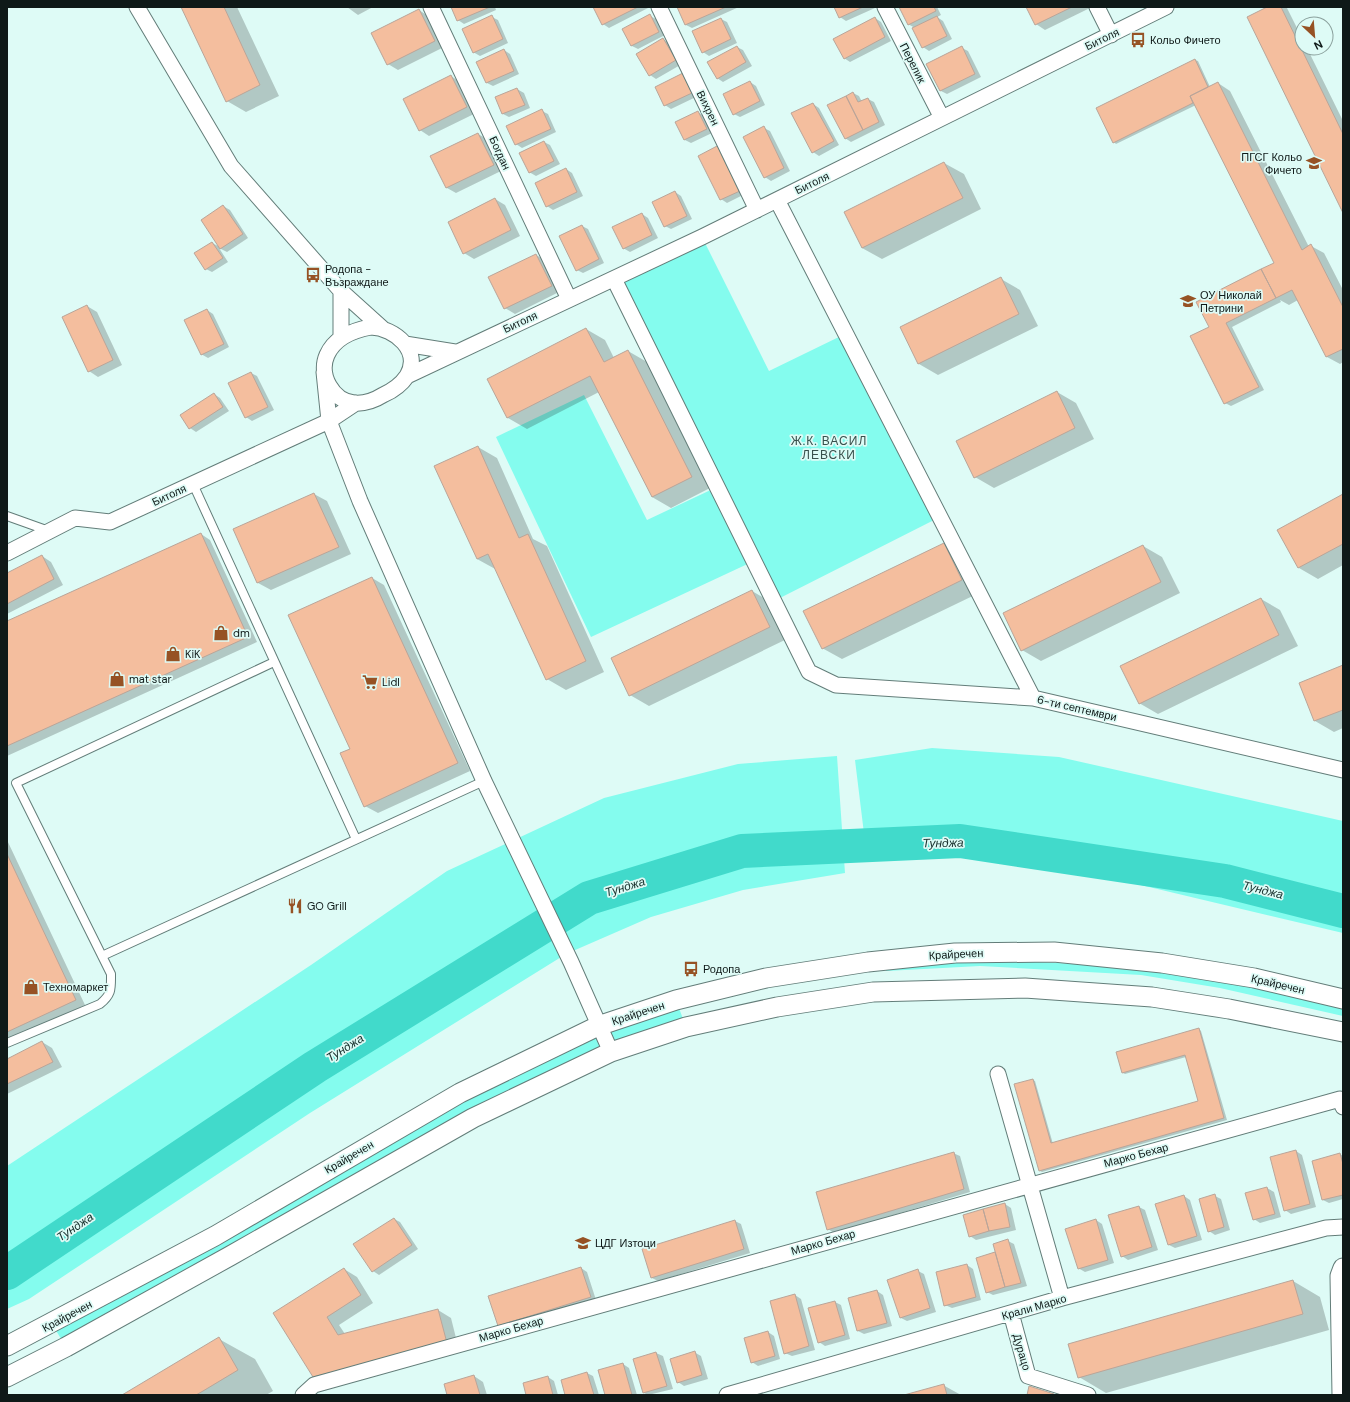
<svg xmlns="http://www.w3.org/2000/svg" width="1350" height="1402" viewBox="0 0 1350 1402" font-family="'DM Sans',sans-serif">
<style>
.green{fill:#84fcee}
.shadow{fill:#0003}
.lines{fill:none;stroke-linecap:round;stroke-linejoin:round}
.river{stroke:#41dacb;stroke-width:34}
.building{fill:#f4be9e;stroke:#baa599}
.service-casing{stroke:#637d79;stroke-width:10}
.minor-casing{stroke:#637d79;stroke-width:17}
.tertiary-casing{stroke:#637d79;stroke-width:21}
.service{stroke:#fff;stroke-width:8}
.minor{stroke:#fff;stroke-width:15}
.tertiary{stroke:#fff;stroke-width:19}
.labels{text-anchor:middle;stroke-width:3.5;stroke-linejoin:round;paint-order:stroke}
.street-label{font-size:11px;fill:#0f1918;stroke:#defbf6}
.poi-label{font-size:11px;fill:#0f1918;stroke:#defbf6;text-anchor:start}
.neighbourhood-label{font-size:12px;letter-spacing:1px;fill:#38504c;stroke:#defbf6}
.water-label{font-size:12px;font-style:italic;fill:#172f2c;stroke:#defbf6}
</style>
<rect width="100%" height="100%" fill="#defbf6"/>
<path class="green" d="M702,237L769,371L845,334L940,517L774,601L754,561L591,637L496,437L584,395L647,520L717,487L614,279Z
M932,748L1059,757L1343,821V933L1086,872L965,857L867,858L855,760Z
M837,756L845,873L743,890L651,917L566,954L310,1113L29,1299L7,1309V1166L311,965L447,871L604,798L738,764Z
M979,960C1059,963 1140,965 1219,979C1260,986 1302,999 1343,1009V1016L1220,988L1141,975L980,966L886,971L885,964Z
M676,1000L686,1027L611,1052L66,1347L52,1324L460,1093Z"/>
<path class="shadow" d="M182,7H237L279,96L246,112L227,101Z
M347,7H373L358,15Z
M452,7H495L496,10L464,24L458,20Z
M596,7H650L609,28L603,24Z
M678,7H739L692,28L686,25Z
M835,7H875V8L846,21L840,17Z
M900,7H937L941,15L937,17L943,21L952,39L929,51L923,47L915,28L908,24Z
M1027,7H1092L1045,30L1036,24Z
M1269,7L1287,8L1302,38V48H1307L1343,121V211Z
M419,10L428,16L444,47L398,70L388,64Z
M650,16L656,19L665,35L638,49L632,46L624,29Z
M492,17L498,20L508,43L480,56L473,52Z
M875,18L881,22L891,41L850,62L844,58Z
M721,19L727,22L737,43L709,56L703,52Z
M663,39L669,43L682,64L656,79L650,75Z
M737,47L743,50L752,66L723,82L717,78Z
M962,48L968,51L981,77L947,94L941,91Z
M504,50L510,54L519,74L493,86L487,83Z
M1195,60L1198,61L1210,87L1218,83L1230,91L1309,247L1311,246L1324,253L1343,290V362L1340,364L1327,357L1298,300L1289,305L1280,300L1281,302L1232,327L1264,390L1231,406L1225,403L1210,327L1275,263L1196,105L1116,144L1114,142Z
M683,74L698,96L671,109L665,105Z
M451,76L460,82L476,113L429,136L420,130Z
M750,82L756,86L765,105L740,117L734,114Z
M517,89L524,93L530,108L509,117L503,114L496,98Z
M853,93L859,96L862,102L868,99L874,102L885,125L851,142L845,138Z
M813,104L819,108L839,145L819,156L813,152Z
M542,111L548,114L556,132L522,148L516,144Z
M698,112L704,116L712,133L691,143L685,140Z
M764,128L770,131L790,171L771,181L765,177Z
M478,134L487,139L503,170L456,193L447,188L432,157Z
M544,142L550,145L560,164L536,176L529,172Z
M699,156L745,194L727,203L721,199Z
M944,163L964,174L981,209L882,259L862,248L845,212Z
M566,169L572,173L583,196L553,210L547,206Z
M675,192L681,196L692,219L671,229L665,226Z
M495,199L505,205L520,236L474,259L464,253Z
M223,206L230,210L248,238L227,252L219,248L228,262L212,272L206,269L212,243L220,247Z
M642,214L648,218L658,238L630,252L623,248Z
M582,226L588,229L604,263L583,273L577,270Z
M536,255L545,260L561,291L515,314L505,308Z
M1001,279L1020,290L1038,326L938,375L919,364L901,328Z
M87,306L97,312L122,365L98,377L89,371Z
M207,310L213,314L229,347L208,358L201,354Z
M586,329L605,340L614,358L628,351L647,362L710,488L671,508L652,497L599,392L527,429L508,418L488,379Z
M251,373L257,376L274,410L252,421L246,417Z
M1057,392L1076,403L1094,439L994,488L975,477Z
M214,394L220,398L229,411L196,432L190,428L181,415Z
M478,447L497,458L533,539L547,546L604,672L566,690L547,679L497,570L477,559Z
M314,494L327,501L351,554L271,590L258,583L234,530Z
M1343,495V565L1318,579L1299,568L1278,530Z
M201,534L210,540L257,642L7,756V622Z
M944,544L963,555L981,592L842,659L822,648Z
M1143,546L1162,557L1180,593L1041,661L1022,650Z
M42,556L51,562L63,585L7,614V574Z
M372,578L384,585L470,771L378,813L365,806L351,749Z
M752,591L771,602L789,638L649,706L630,695Z
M1261,599L1280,610L1298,646L1158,714L1139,703Z
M1343,666V728L1334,732L1315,721Z
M7,840L85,1005L7,1042Z
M1199,1029L1201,1031L1227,1120L1042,1172L1040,1171L1033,1080L1035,1081L1053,1144L1199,1102L1186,1057L1125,1074L1123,1073Z
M42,1042L52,1048L62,1067L7,1094V1060Z
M1296,1151L1302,1155L1316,1207L1291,1214L1285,1210Z
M953,1153L960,1156L970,1192L834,1233L828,1229Z
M1340,1154L1343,1156V1199L1329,1203L1323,1200Z
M1267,1188L1274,1192L1281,1217L1260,1223L1254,1219L1247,1194Z
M1184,1196L1190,1200L1202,1240L1175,1248L1169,1245Z
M1215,1196L1221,1199L1230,1230L1215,1235L1209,1231Z
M1005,1204L1011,1208L1016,1230L976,1240L970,1236Z
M1139,1207L1145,1210L1158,1250L1128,1260L1122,1256Z
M394,1219L400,1222L418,1249L379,1275L373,1271Z
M1096,1220L1102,1224L1114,1263L1085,1272L1078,1268Z
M735,1221L741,1224L750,1253L658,1281L652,1278Z
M1008,1241L1014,1244L1027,1286L993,1295L987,1292L977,1259L997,1253Z
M967,1265L973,1269L981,1300L952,1308L945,1305Z
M581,1268L587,1272L596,1300L505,1328L499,1325Z
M344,1269L357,1277L373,1303L339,1325L345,1334L438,1310L451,1318L459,1350L327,1384L314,1377L274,1314Z
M918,1271L924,1274L936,1312L907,1321L901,1318L889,1280Z
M1293,1281L1320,1297L1329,1330L1106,1393L1079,1377Z
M877,1291L883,1295L892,1326L864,1334L858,1331Z
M795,1295L801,1299L815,1350L792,1356L785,1353Z
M835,1302L841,1305L850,1339L825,1346L819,1342Z
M768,1332L774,1336L780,1359L758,1366L752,1362Z
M219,1339L255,1359L273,1391L266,1395H124Z
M694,1352L701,1356L708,1379L684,1386L678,1382Z
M656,1353L663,1356L673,1389L648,1395L644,1393L634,1360Z
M623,1364L629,1368L637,1395H606Z
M587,1373L593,1376L599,1395H566Z
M474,1376L483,1382L487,1395H448Z
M548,1377L554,1381L558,1395H527Z
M943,1385L961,1395H908Z"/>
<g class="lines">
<path class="river" d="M7,1273L315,1067L589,898L742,851L960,841L1225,881L1343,911"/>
</g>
<path class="building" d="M181,7H224L260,85L226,102Z
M451,7H490L457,21Z
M593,7H638L602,25Z
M677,7H726L685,25Z
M834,7H863L839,18Z
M899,7H934L936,11L908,25Z
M1026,7H1072L1035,25Z
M1267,7H1281L1343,134V213L1247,17Z
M419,9L435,41L387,65L371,33Z
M650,14L659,32L631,46L622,29Z
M492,15L503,39L473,53L462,29Z
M937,16L947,36L922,48L912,28Z
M875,17L885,37L844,59L833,39Z
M721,18L731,39L702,53L692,31Z
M663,38L676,60L649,76L636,54Z
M737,46L746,62L717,79L707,62Z
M962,46L975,74L940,91L926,64Z
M504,49L514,71L486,83L476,62Z
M1195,59L1208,87L1190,96L1193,103L1113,143L1096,108Z
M683,73L692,93L664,106L655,87Z
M451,75L467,107L419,131L403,99Z
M750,81L760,101L733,115L723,94Z
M1218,82L1302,250L1311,244L1343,307V349L1326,357L1292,290L1276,298L1261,269L1274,263L1190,96Z
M517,88L525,105L502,114L495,97Z
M853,92L858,102L868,98L879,122L863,130L846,96Z
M846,96L863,130L845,139L827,105Z
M813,103L834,141L812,153L791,113Z
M542,109L551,129L515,145L506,126Z
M698,111L707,129L684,140L675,122Z
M764,126L784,168L764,178L743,137Z
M478,133L494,165L446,188L430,156Z
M544,141L554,161L529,173L519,153Z
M719,145L740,191L720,200L698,156Z
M944,162L963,198L862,248L844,212Z
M566,168L577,192L546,207L535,183Z
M675,191L687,216L664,227L652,202Z
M495,198L511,230L463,254L448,222Z
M223,205L243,234L220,249L201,220Z
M642,213L652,235L623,249L612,227Z
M582,225L599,259L576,271L559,236Z
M212,242L223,258L205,270L194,253Z
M536,254L552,286L504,309L488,277Z
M1261,269L1276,298L1226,323L1259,387L1224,404L1190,336L1209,327L1196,302Z
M1001,277L1019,314L918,364L900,327Z
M87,305L113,360L88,372L62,317Z
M207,309L224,344L201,355L184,320Z
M586,328L604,362L628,350L692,477L652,497L590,376L507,418L487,379Z
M251,372L268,407L245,418L228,383Z
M1057,391L1075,428L974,478L956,441Z
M214,393L223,407L189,429L180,415Z
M478,446L519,538L528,534L586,661L546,680L488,554L477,559L434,466Z
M314,493L339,547L257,583L233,529Z
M1343,494V544L1298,568L1277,530Z
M201,533L248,637L7,746V621Z
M944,543L962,580L822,649L803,611Z
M1143,545L1161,582L1021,651L1003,613Z
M42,555L54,579L7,604V573Z
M372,577L458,763L364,807L340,753L350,749L288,615Z
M752,590L770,627L629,696L611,658Z
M1261,598L1279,635L1139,704L1120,666Z
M1343,665V710L1314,721L1299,683Z
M7,854L76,1000L7,1032Z
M1199,1028L1224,1118L1039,1171L1014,1084L1033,1079L1051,1143L1198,1101L1185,1055L1122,1073L1116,1052Z
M42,1041L53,1062L7,1084V1059Z
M1296,1150L1310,1204L1284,1211L1270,1157Z
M954,1152L964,1189L827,1230L816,1192Z
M1340,1153L1343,1164V1195L1322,1200L1312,1161Z
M1267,1187L1275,1214L1253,1220L1245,1193Z
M1215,1194L1224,1227L1208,1232L1199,1199Z
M1184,1195L1197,1236L1168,1245L1155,1204Z
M1005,1203L1010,1227L989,1231L983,1209Z
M1139,1206L1152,1247L1121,1257L1108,1215Z
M983,1209L989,1231L969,1237L963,1215Z
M394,1218L412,1245L372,1272L353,1244Z
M1096,1219L1108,1260L1078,1269L1065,1229Z
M735,1220L744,1249L651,1278L642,1249Z
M1008,1239L1021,1283L1005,1287L993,1244Z
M995,1252L1005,1287L986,1293L976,1258Z
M967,1264L976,1297L944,1306L936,1272Z
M581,1267L591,1297L498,1326L488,1296Z
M344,1268L361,1295L327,1317L338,1335L438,1309L447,1343L313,1377L273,1313Z
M918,1269L930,1308L900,1318L887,1280Z
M1293,1280L1303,1314L1078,1378L1068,1344Z
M877,1290L887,1323L857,1331L848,1298Z
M795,1294L809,1346L784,1354L770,1301Z
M835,1301L845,1335L818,1343L808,1308Z
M768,1331L775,1356L751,1363L744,1338Z
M219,1337L238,1370L203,1391L196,1395H122Z
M695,1351L702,1375L677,1383L670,1359Z
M656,1352L667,1386L643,1393L633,1359Z
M623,1363L632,1395H605L598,1370Z
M587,1372L594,1395H565L561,1380Z
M474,1375L480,1395H447L444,1384Z
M548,1376L553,1395H526L523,1383Z
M944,1384L947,1395H904Z
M1029,1386L1054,1394V1395H1027Z"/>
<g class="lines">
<defs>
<path id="service" d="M193,484L356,839
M7,516L49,531
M102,956L484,781
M7,1043L100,1004C112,994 111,989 111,974L16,783L274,662"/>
<path id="minor" d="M137,7L231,166L341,291L382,328
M431,7L569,299
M659,7L757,210
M885,7L942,118
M1097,7L1111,35
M777,200L1033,698
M614,279L809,672L836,685L1033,698L1343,770
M371,327C395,328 422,351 407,376C401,385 392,391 383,395C375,400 365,404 354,403C333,401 318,375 327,355C335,337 354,330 371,327Z
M341,338V291
M405,344L455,352
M324,372L329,421L360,501L484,781L571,962L611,1052
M407,376L702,237L1166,7
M7,553L75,518L110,522L329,421L356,403
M998,1074L1062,1298
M1011,1313L1028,1376L1088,1395
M303,1395L314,1385L1340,1099L1343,1107
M727,1395L1062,1298L1326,1228L1343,1227"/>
<path id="tertiary" d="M7,1346L215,1236L460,1093L598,1026L676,1000L766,978L868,962L955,953L1054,952L1162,963L1254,978L1343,999
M7,1377L66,1347L230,1256L473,1118L611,1052L686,1027L777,1007L873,992L1025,988L1152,997L1229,1009L1343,1032
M1342,1395L1340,1276L1343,1268"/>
</defs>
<use href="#service" class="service-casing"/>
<use href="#minor" class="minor-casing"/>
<use href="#tertiary" class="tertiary-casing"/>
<use href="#service" class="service"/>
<use href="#minor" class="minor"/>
<use href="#tertiary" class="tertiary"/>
</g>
<defs>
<symbol id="bus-bare" viewBox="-9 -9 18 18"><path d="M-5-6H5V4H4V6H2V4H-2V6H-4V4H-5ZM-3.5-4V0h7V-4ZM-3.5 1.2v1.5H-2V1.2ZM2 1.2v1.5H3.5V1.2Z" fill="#965224" stroke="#defbf6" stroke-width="2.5" paint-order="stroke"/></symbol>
<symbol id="school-bare" viewBox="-9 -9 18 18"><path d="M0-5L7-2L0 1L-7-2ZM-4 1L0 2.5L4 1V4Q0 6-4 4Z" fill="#965224" stroke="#defbf6" stroke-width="2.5" paint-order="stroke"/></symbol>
<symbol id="shop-bare" viewBox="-9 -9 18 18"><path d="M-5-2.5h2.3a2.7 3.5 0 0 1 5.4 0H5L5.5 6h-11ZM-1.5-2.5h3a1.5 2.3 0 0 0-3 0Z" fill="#965224" stroke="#defbf6" stroke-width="2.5" paint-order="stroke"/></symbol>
<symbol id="supermarket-bare" viewBox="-9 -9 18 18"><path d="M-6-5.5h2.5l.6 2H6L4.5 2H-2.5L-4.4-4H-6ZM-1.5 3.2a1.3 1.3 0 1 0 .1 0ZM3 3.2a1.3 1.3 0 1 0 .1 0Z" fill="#965224" stroke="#defbf6" stroke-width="2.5" paint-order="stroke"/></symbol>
<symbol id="restaurant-bare" viewBox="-9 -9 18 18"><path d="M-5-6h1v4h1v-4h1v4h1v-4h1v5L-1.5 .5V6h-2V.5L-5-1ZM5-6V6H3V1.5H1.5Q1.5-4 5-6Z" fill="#965224" stroke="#defbf6" stroke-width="2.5" paint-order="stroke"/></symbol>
</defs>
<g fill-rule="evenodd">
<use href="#bus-bare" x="1127" y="29" width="22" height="22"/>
<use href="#school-bare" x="1303" y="152" width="22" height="22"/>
<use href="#bus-bare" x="302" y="264" width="22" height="22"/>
<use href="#school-bare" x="1177" y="290" width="22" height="22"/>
<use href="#shop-bare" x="210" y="622" width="22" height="22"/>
<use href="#shop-bare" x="162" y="643" width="22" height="22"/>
<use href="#shop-bare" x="106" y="668" width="22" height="22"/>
<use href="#supermarket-bare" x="359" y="671" width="22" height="22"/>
<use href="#restaurant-bare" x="284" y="895" width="22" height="22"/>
<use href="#bus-bare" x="680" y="958" width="22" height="22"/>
<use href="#shop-bare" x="20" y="976" width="22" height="22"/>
<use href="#school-bare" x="572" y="1232" width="22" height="22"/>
</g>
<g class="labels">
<g class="street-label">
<text transform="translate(1102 39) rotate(-26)" y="4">Битоля</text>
<text transform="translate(913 63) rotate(63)" y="4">Перелик</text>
<text transform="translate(708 108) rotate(64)" y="4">Вихрен</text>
<text transform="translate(500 153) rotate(65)" y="4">Богдан</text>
<text transform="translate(812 183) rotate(-26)" y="4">Битоля</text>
<text transform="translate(520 322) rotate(-25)" y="4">Битоля</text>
<text transform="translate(169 495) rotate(-25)" y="4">Битоля</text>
<text transform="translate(1077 708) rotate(13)" y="4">6-ти септември</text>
<text transform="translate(956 954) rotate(-3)" y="4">Крайречен</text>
<text transform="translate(1278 984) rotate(13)" y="4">Крайречен</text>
<text transform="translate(638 1013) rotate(-18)" y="4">Крайречен</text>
<text transform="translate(1136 1155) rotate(-15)" y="4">Марко Бехар</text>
<text transform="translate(349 1157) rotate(-30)" y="4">Крайречен</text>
<text transform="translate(823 1242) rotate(-16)" y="4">Марко Бехар</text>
<text transform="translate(1034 1307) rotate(-16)" y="4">Крали Марко</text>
<text transform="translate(67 1316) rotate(-28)" y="4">Крайречен</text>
<text transform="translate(511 1329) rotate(-16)" y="4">Марко Бехар</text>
<text transform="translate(1022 1352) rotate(74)" y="4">Дурацо</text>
</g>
<g class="poi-label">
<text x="1150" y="44">Кольо Фичето</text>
<text x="1302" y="161" text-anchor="end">ПГСГ Кольо<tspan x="1302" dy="13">Фичето</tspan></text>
<text x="325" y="273">Родопа -<tspan x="325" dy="13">Възраждане</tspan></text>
<text x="1200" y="299">ОУ Николай<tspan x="1200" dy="13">Петрини</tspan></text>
<text x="233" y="637">dm</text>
<text x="185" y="658">KiK</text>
<text x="129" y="683">mat star</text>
<text x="382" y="686">Lidl</text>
<text x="307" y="910">GO Grill</text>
<text x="703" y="973">Родопа</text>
<text x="43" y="991">Техномаркет</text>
<text x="595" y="1247">ЦДГ Изтоци</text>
</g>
<g class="neighbourhood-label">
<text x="829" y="445">Ж.К. ВАСИЛ<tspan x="829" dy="14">ЛЕВСКИ</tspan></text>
</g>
<g class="water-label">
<text transform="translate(943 843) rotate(-1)" y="4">Тунджа</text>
<text transform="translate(625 887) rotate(-17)" y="4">Тунджа</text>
<text transform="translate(1263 890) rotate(14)" y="4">Тунджа</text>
<text transform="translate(345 1048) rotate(-32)" y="4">Тунджа</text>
<text transform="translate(75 1227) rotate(-34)" y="4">Тунджа</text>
</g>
</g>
<rect width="1350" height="1402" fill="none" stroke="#0f1918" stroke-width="16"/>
<g transform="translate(1314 36) rotate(154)"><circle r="19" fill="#defbf6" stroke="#8ba19d"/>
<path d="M0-3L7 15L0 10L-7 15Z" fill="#965224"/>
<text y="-6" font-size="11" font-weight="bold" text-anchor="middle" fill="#0f1918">N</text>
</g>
</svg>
